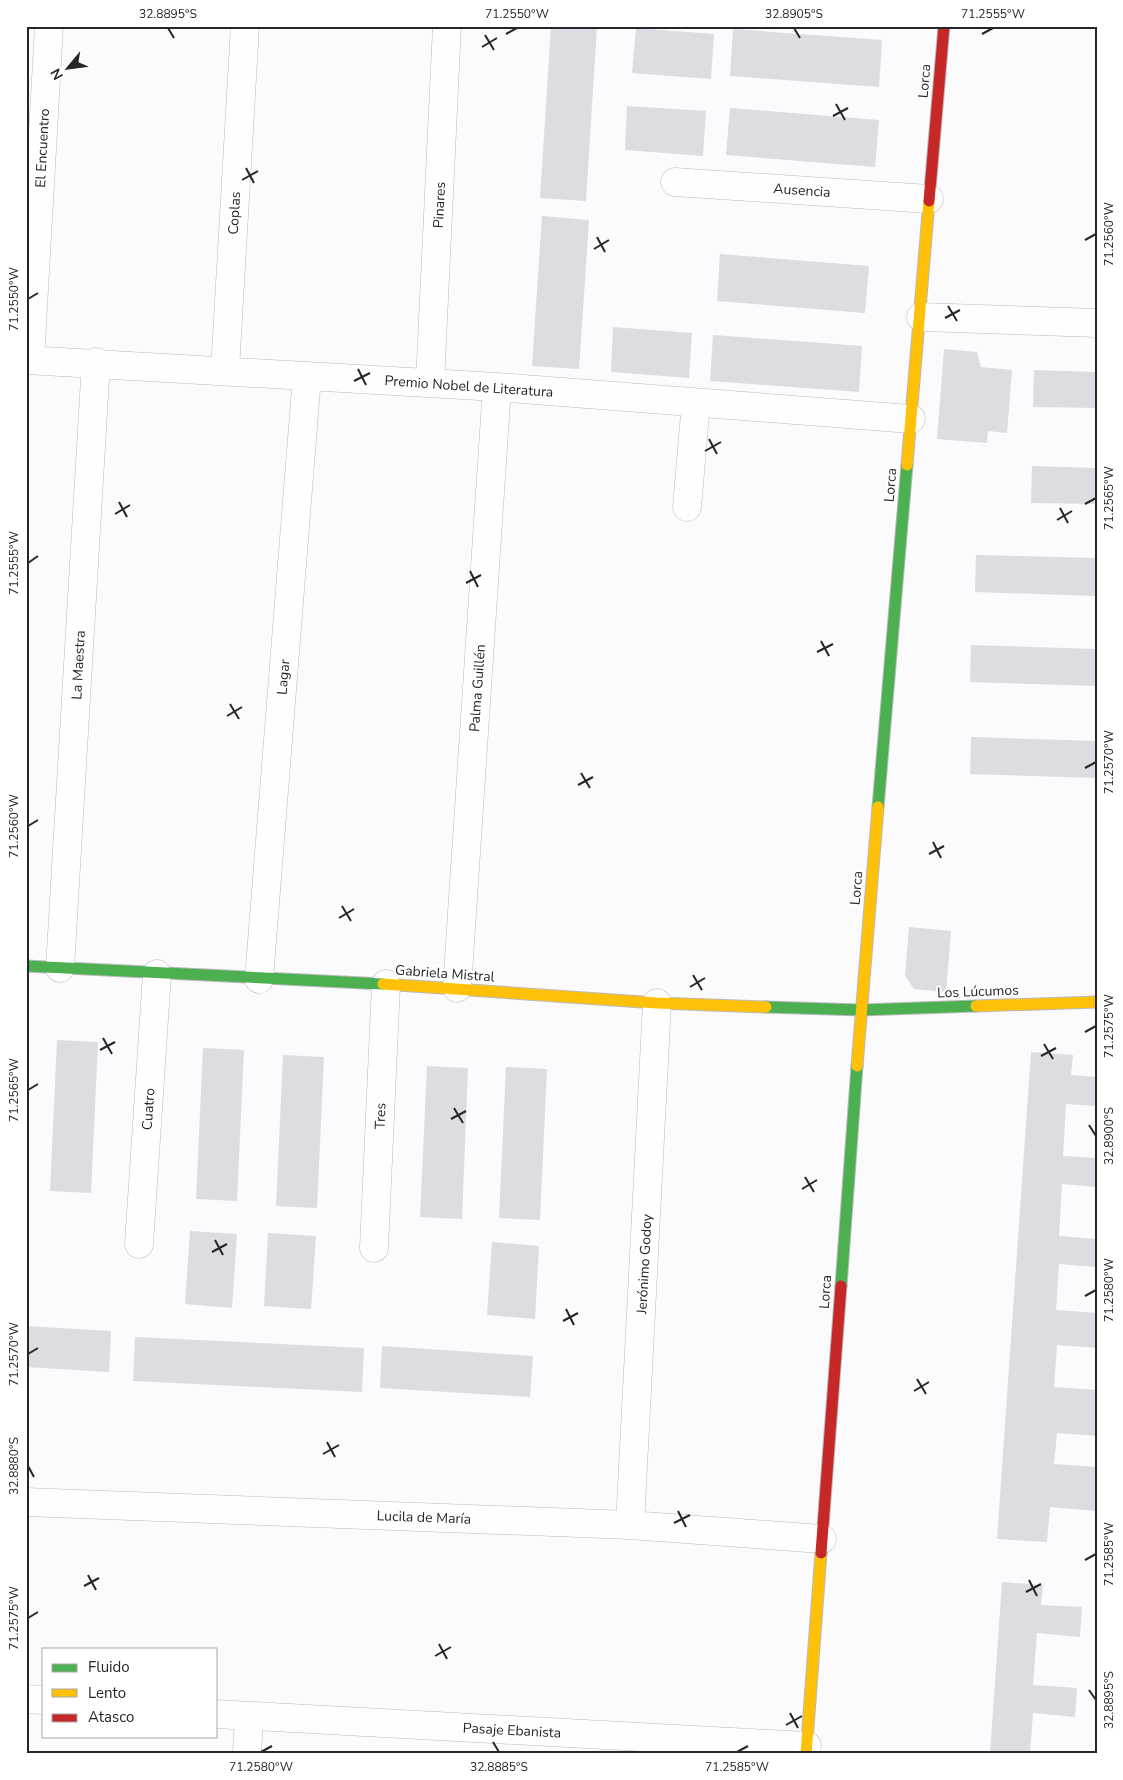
<svg xmlns="http://www.w3.org/2000/svg" width="1123" height="1780" viewBox="0 0 1123 1780" font-family="'Nunito Sans',sans-serif">
<style>
.building{fill:#dedbe2}
.lines{fill:none;stroke-linecap:round;stroke-linejoin:round}
.street-casing{stroke:#bab9bc;stroke-width:29}
.fast-casing{stroke:#bab9bc;stroke-width:13}
.slow-casing{stroke:#bab9bc;stroke-width:13}
.jam-casing{stroke:#bab9bc;stroke-width:13}
.street{stroke:#fefeff;stroke-width:28}
.fast{stroke:#4caf50;stroke-width:11}
.slow{stroke:#ffc107;stroke-width:11}
.jam{stroke:#c62828;stroke-width:11}
.ticks{fill:none;stroke:#262629;stroke-width:2}
.labels{text-anchor:middle;stroke-width:4;stroke-linejoin:round;paint-order:stroke}
.street-label{font-size:14px;fill:#262629;stroke:#fff}
.neatline{fill:none;stroke:#262629;stroke-width:2}
.ticks-label{font-size:12px;text-anchor:middle;fill:#262629}
</style>
<rect width="100%" height="100%" fill="#fbfafc"/>
<path class="building" d="M551,26H597L586,201L540,198Z
M636,28L714,34L711,79L632,73Z
M733,29L882,40L879,87L730,76Z
M627,106L706,111L703,156L625,150Z
M730,108L879,120L875,167L726,155Z
M542,216L589,220L579,369L532,366Z
M720,254L869,266L865,313L717,301Z
M613,327L692,333L689,378L611,372Z
M713,335L862,346L859,392L710,381Z
M944,349L977,352L981,367L1012,370L1007,433L988,431L987,443L937,439Z
M1034,370L1097,372V408L1033,407Z
M1032,466L1097,468V504L1031,503Z
M976,555L1097,558V596L975,592Z
M971,645L1097,649V686L970,682Z
M971,737L1097,741V778L970,774Z
M909,927L951,931L946,992L914,989L905,976Z
M57,1040L98,1042L91,1193L50,1191Z
M203,1048L244,1050L237,1201L196,1199Z
M1031,1052L1073,1055L1071,1075L1097,1077V1106L1066,1104L1063,1156L1097,1158V1187L1062,1184L1059,1236L1097,1239V1267L1059,1264L1056,1310L1097,1313V1348L1057,1345L1054,1387L1097,1390V1436L1057,1433L1054,1464L1097,1467V1511L1050,1507L1047,1542L997,1539Z
M283,1055L324,1057L317,1208L276,1206Z
M427,1066L468,1068L462,1219L420,1217Z
M506,1067L547,1069L540,1220L499,1218Z
M190,1231L237,1234L232,1308L185,1304Z
M268,1233L316,1236L311,1309L264,1306Z
M492,1242L539,1246L535,1319L487,1315Z
M26,1326L111,1331L109,1372L26,1367Z
M135,1337L364,1348L362,1392L133,1381Z
M382,1346L533,1356L530,1397L380,1388Z
M1002,1582L1043,1585L1041,1605L1082,1607L1080,1637L1037,1633L1033,1685L1077,1688L1075,1717L1033,1713L1030,1754H990Z"/>
<g class="lines">
<defs>
<path id="street" d="M675,182L929,199
M921,317L1097,323
M26,360L497,387L911,419
M30,360L49,26
M225,370L245,26
M430,383L447,26
M687,507L696,403
M60,968L96,362
M259,979L307,376
M457,988L497,387
M139,1244L157,974
M374,1248L386,984
M26,1502L630,1525L822,1539
M630,1525L657,1003
M26,1699L44,1700
M216,1714L807,1746
M247,1754L249,1717"/>
<path id="fast" d="M878,807L907,465
M26,966L383,984
M766,1007L861,1010L976,1006
M841,1286L857,1066"/>
<path id="slow" d="M907,465L929,201
M383,984L657,1003L766,1007
M976,1006L1097,1002
M857,1066L878,807
M806,1754L821,1553"/>
<path id="jam" d="M929,201L944,26
M821,1553L841,1286"/>
</defs>
<use href="#street" class="street-casing"/>
<use href="#fast" class="fast-casing"/>
<use href="#slow" class="slow-casing"/>
<use href="#jam" class="jam-casing"/>
<use href="#street" class="street"/>
<use href="#fast" class="fast"/>
<use href="#slow" class="slow"/>
<use href="#jam" class="jam"/>
</g>
<path class="ticks" d="M168,28L174,38M794,28L800,38M506,34L517,28M982,34L993,28M485,35L494,50M482,47L497,38M836,104L845,120M833,116L848,108M246,168L254,183M242,180L258,171M597,237L605,252M1085,240L1096,234M594,249L609,240M28,299L38,293M948,306L957,321M945,318L960,310M358,369L366,385M354,381L370,373M709,439L717,454M705,451L721,442M119,502L127,517M1085,504L1096,498M1060,508L1068,523M115,514L130,505M1057,520L1072,511M28,563L38,556M470,571L478,587M466,583L481,575M821,641L829,656M817,652L833,644M230,704L239,719M227,716L242,707M1085,768L1096,762M581,773L590,788M578,785L593,777M28,826L38,820M933,842L941,858M929,854L944,846M342,906L351,921M339,918L354,909M693,975L702,990M690,987L705,978M1085,1032L1096,1026M103,1038L112,1054M1044,1044L1053,1059M100,1050L115,1042M1041,1056L1056,1048M28,1090L38,1084M454,1108L463,1123M451,1119L466,1111M1089,1125L1096,1136M805,1177L814,1192M802,1189L817,1180M215,1240L223,1255M212,1252L227,1244M1085,1296L1096,1290M566,1309L574,1325M563,1321L578,1313M28,1354L38,1348M917,1379L926,1394M914,1391L929,1382M327,1442L335,1457M323,1454L339,1445M28,1466L34,1477M678,1511L686,1527M674,1523L690,1515M1085,1560L1096,1554M88,1575L96,1590M1029,1580L1037,1596M84,1586L99,1578M1026,1592L1041,1584M28,1618L38,1612M439,1644L447,1659M435,1656L451,1647M1089,1690L1096,1700M790,1713L798,1728M786,1725L802,1716M493,1742L499,1752M261,1752L272,1746M737,1752L748,1746"/>
<g class="labels">
<g class="street-label">
<text transform="translate(924 81) rotate(-85)" y="5">Lorca</text>
<text transform="translate(42 148) rotate(-87)" y="5">El Encuentro</text>
<text transform="translate(802 190) rotate(4)" y="5">Ausencia</text>
<text transform="translate(439 205) rotate(-87)" y="5">Pinares</text>
<text transform="translate(234 213) rotate(-87)" y="5">Coplas</text>
<text transform="translate(469 386) rotate(4)" y="5">Premio Nobel de Literatura</text>
<text transform="translate(890 485) rotate(-85)" y="5">Lorca</text>
<text transform="translate(78 665) rotate(-87)" y="5">La Maestra</text>
<text transform="translate(283 677) rotate(-85)" y="5">Lagar</text>
<text transform="translate(477 688) rotate(-86)" y="5">Palma Guillén</text>
<text transform="translate(856 888) rotate(-85)" y="5">Lorca</text>
<text transform="translate(445 973) rotate(4)" y="5">Gabriela Mistral</text>
<text transform="translate(978 991) rotate(-2)" y="5">Los Lúcumos</text>
<text transform="translate(148 1109) rotate(-86)" y="5">Cuatro</text>
<text transform="translate(380 1116) rotate(-88)" y="5">Tres</text>
<text transform="translate(644 1264) rotate(-87)" y="5">Jerónimo Godoy</text>
<text transform="translate(825 1292) rotate(-86)" y="5">Lorca</text>
<text transform="translate(424 1517) rotate(2)" y="5">Lucila de María</text>
<text transform="translate(512 1730) rotate(3)" y="5">Pasaje Ebanista</text>
</g>
</g>
<rect width="1123" height="1780" fill="none" stroke="#ffffff" stroke-width="55"/>
<rect x="42" y="1648" width="175" height="90" fill="#ffffff" stroke="#a8a8a9"/>
<rect x="52" y="1664" width="25" height="8" fill="#4caf50" stroke="#a8a8a9"/>
<text x="88" y="1672" font-size="15" fill="#262629">Fluido</text>
<rect x="52" y="1689" width="25" height="8" fill="#ffc107" stroke="#a8a8a9"/>
<text x="88" y="1698" font-size="15" fill="#262629">Lento</text>
<rect x="52" y="1714" width="25" height="8" fill="#c62828" stroke="#a8a8a9"/>
<text x="88" y="1722" font-size="15" fill="#262629">Atasco</text>
<g transform="translate(68 68) rotate(241)" stroke="#ffffff" stroke-width="4" paint-order="stroke">
<path d="M0-4L9 19L0 12L-9 19Z" fill="#262629"/>
<text y="-8" font-size="14" font-weight="bold" text-anchor="middle" fill="#262629">N</text>
</g>
<rect x="28" y="28" width="1068" height="1724" class="neatline"/>
<g class="ticks-label">
<text x="168" y="18">32.8895°S</text>
<text x="517" y="18">71.2550°W</text>
<text x="794" y="18">32.8905°S</text>
<text x="993" y="18">71.2555°W</text>
<text transform="translate(1109 234) rotate(-90)" y="4">71.2560°W</text>
<text transform="translate(14 299) rotate(-90)" y="4">71.2550°W</text>
<text transform="translate(1109 498) rotate(-90)" y="4">71.2565°W</text>
<text transform="translate(14 563) rotate(-90)" y="4">71.2555°W</text>
<text transform="translate(1109 762) rotate(-90)" y="4">71.2570°W</text>
<text transform="translate(14 826) rotate(-90)" y="4">71.2560°W</text>
<text transform="translate(1109 1026) rotate(-90)" y="4">71.2575°W</text>
<text transform="translate(14 1090) rotate(-90)" y="4">71.2565°W</text>
<text transform="translate(1109 1136) rotate(-90)" y="4">32.8900°S</text>
<text transform="translate(1109 1290) rotate(-90)" y="4">71.2580°W</text>
<text transform="translate(14 1354) rotate(-90)" y="4">71.2570°W</text>
<text transform="translate(14 1466) rotate(-90)" y="4">32.8880°S</text>
<text transform="translate(1109 1554) rotate(-90)" y="4">71.2585°W</text>
<text transform="translate(14 1618) rotate(-90)" y="4">71.2575°W</text>
<text transform="translate(1109 1700) rotate(-90)" y="4">32.8895°S</text>
<text x="261" y="1771">71.2580°W</text>
<text x="499" y="1771">32.8885°S</text>
<text x="737" y="1771">71.2585°W</text>
</g>
</svg>
